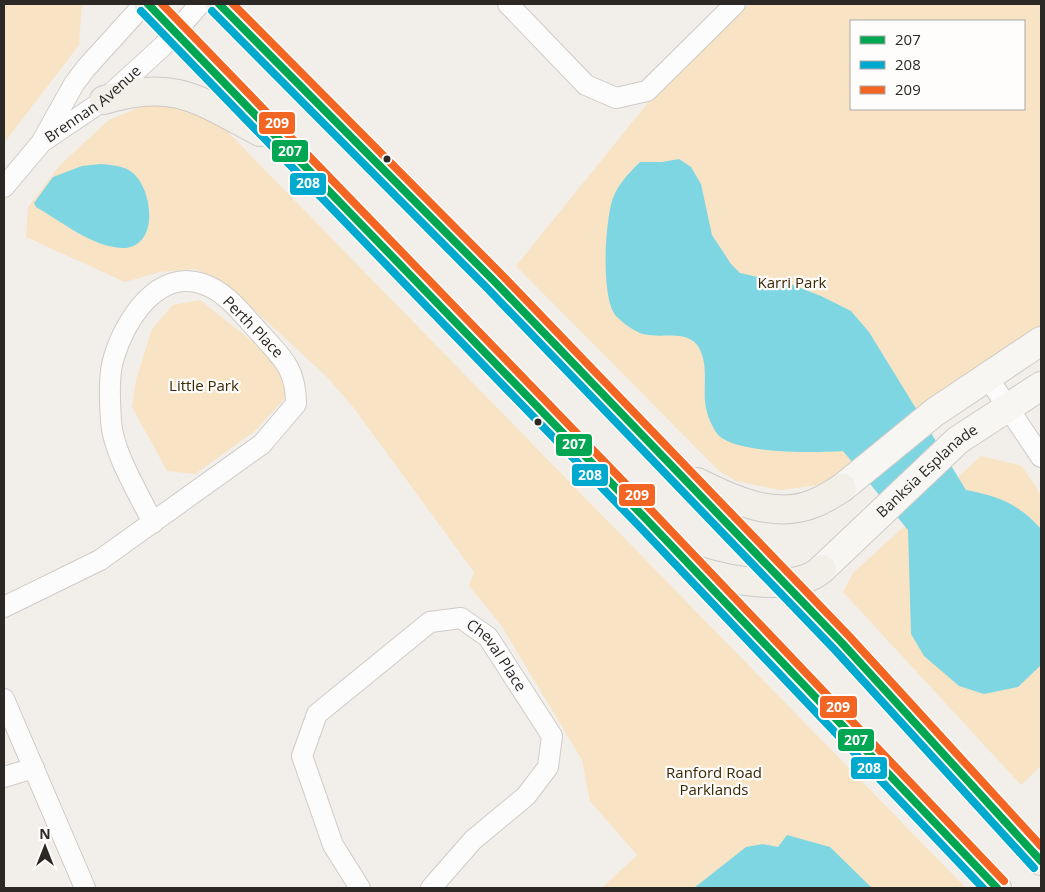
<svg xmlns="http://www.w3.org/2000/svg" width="1045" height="892" viewBox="0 0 1045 892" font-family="'Open Sans',sans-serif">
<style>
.green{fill:#f8e4c4;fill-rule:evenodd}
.water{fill:#7fd6e3}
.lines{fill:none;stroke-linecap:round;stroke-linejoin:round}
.street-casing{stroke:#cecbc8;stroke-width:22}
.secondary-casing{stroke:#cecbc8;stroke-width:30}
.primary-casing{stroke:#ccc9c8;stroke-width:30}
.street{stroke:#fdfcfc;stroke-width:20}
.secondary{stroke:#f7f6f2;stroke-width:28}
.primary{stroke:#f2eee8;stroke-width:28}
.bus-1-casing{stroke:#fefdfb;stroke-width:11}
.bus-2-casing{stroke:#fefdfb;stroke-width:11}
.bus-3-casing{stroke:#fefdfb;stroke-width:11}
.bus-1{stroke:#00a651;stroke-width:8}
.bus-2{stroke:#00a9ce;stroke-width:8}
.bus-3{stroke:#f26522;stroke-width:8}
.bus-dot{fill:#2b2825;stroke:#fefdfb;stroke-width:2}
.labels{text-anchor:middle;stroke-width:4.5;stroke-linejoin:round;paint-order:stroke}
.street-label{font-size:15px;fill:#2b2825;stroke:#fefdfb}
.park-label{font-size:15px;fill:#3a2703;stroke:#fefdfb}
.line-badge{stroke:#fefdfb;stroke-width:2}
.badge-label{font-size:14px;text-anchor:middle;font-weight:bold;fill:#fff}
</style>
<rect width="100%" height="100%" fill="#f2eeea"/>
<path class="green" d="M4,4H82L79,45L4,143Z
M749,4H1041V337L880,451L819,485L780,490L736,481L719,471L516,266L651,99ZM851,21H1024V109H851Z
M147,104L186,105L224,128L966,888H602L637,855L590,801L582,760L501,625L469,586L474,572L353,407L326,376L224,282L195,269L160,272L125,282L26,237L28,207L61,164L109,120Z
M200,300L272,357L290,393L255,431L195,474L167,471L132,407L136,380L152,329L173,305Z
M981,456L1022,466L1041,495V766L1021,785L843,592L853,573Z"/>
<path class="water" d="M679,159L691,167L701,184L712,235L731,264L740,273L793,285L821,296L851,311L869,332L966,490C998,496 1019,504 1041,529V665L1018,687L984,694L959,686L924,656L911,634L908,530L843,451C816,453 740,454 719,436C715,432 708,418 707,412C701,393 710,367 699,348C689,329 660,339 643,334C635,332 623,323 617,317C600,301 605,220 613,198C619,183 629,173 640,162H662Z
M100,164C111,165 123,165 133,173C153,190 160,248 122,248C92,247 61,221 36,207L34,203L53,177L82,166Z
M787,835L830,847L872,888H694L746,847L763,844L778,847Z"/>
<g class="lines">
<defs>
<g id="street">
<path d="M508,4L586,85L616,98L647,91L735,4"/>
<path id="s1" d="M45,140L104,100L163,46L200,4"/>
<path d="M4,187L41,143L74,84L86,68L144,4"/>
<path d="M988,378L1041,457"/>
<path d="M4,607L100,560L262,444L296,404C296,368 282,358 260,333C243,315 227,292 203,284C158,268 125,320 114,357C108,376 110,402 111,421C113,453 139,494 153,523"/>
<path d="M4,699L85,888"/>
<path d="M4,777L34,768"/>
<path id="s2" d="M360,888L333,845L302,756L317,714L430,622L461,618L488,637L552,736L548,767L526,796L473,840L431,888"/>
</g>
<g id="secondary">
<path d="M842,488L935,412L1041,341"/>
<path id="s3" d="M822,569L958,440L1041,386"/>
</g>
<path id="primary" d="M148,4L645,518L997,888
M219,4L494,281L842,643L1041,861
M104,100C174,78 201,101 260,132
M697,482C733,500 776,520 815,503C825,499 834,493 842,488
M696,570C727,580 796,594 822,569"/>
</defs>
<use href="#street" class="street-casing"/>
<use href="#secondary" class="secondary-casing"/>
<use href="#primary" class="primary-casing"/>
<use href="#street" class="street"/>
<use href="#secondary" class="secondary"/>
<use href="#primary" class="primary"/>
<defs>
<path id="bus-1" d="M148,4L645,518L997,888
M219,4L494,281L842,643L1041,861"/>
<path id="bus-2" d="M141,11L638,525L983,888
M212,11L487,288L835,650L1034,868"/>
<path id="bus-3" d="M162,4L652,511L1004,881
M233,4L501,274L849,636L1041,846"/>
</defs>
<use href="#bus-1" class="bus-1-casing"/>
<use href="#bus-2" class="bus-2-casing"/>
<use href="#bus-3" class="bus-3-casing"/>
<use href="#bus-1" class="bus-1"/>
<use href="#bus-2" class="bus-2"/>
<use href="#bus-3" class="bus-3"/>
</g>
<g class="bus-dot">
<circle cx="387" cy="159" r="4.5"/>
<circle cx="538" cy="422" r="4.5"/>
</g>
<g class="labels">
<g class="street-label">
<text dy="5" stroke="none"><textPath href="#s1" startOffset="60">Brennan Avenue</textPath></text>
<text transform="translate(253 327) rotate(46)" y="5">Perth Place</text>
<text dy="5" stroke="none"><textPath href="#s3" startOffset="144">Banksia Esplanade</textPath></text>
<text dy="5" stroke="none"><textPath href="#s2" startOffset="419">Cheval Place</textPath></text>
</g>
<g class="park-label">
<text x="792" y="288">Karri Park</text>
<text x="204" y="391">Little Park</text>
<text x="714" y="778">Ranford Road<tspan x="714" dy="17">Parklands</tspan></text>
</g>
</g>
<g class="line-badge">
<rect x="258" y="111" width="38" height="24" rx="5" fill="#f26522"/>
<rect x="271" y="139" width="38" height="24" rx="5" fill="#00a651"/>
<rect x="289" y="172" width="38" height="24" rx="5" fill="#00a9ce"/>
<rect x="555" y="433" width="38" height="24" rx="5" fill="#00a651"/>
<rect x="571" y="463" width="38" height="24" rx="5" fill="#00a9ce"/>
<rect x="618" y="483" width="38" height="24" rx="5" fill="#f26522"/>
<rect x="819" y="695" width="39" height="24" rx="5" fill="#f26522"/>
<rect x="837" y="728" width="38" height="24" rx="5" fill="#00a651"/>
<rect x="850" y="756" width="38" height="24" rx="5" fill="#00a9ce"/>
</g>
<g class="badge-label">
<text x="277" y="128">209</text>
<text x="290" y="156">207</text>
<text x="308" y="188">208</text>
<text x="574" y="449">207</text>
<text x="590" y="480">208</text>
<text x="637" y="500">209</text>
<text x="838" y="712">209</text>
<text x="856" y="745">207</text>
<text x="869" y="773">208</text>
</g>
<rect width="1045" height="892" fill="none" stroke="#2b2825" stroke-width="10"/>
<rect x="850" y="20" width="175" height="90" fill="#fefdfb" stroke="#aaa8a5"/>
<rect x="860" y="36" width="25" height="8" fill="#00a651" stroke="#aaa8a5"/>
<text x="895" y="45" font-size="15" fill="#2b2825">207</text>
<rect x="860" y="61" width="25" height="8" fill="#00a9ce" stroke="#aaa8a5"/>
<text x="895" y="70" font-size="15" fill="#2b2825">208</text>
<rect x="860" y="86" width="25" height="8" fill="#f26522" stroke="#aaa8a5"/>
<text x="895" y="95" font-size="15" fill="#2b2825">209</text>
<g transform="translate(45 847)" stroke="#fefdfb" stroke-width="4" paint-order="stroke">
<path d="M0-4L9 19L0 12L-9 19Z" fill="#2b2825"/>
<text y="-8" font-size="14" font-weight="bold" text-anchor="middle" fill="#2b2825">N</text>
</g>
</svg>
